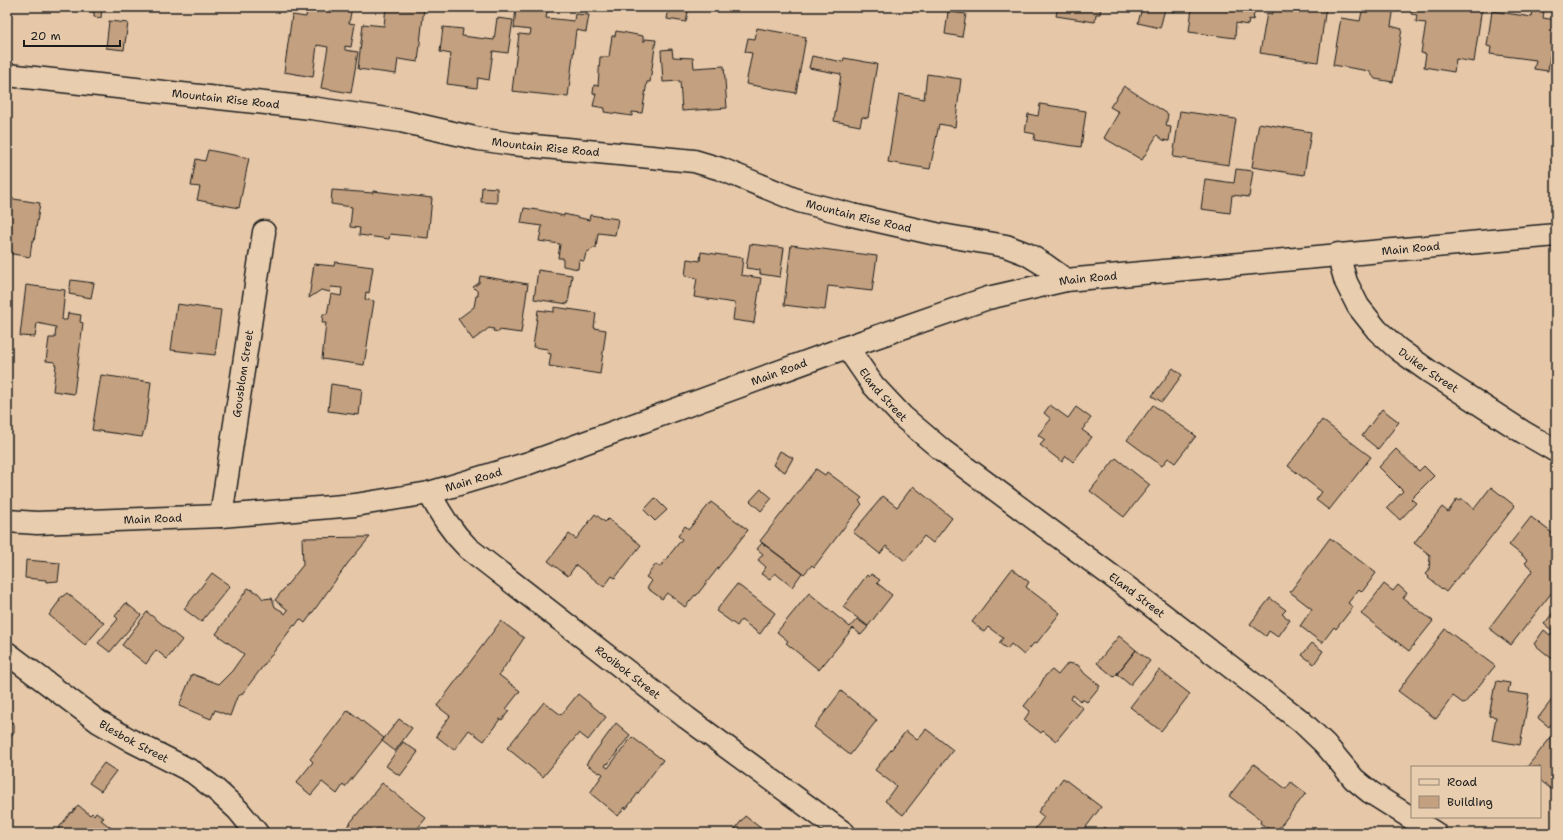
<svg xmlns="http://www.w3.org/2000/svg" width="1563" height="840" viewBox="0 0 1563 840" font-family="'Shantell Sans',sans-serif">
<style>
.building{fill:#c3a07f;stroke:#1c1c1c}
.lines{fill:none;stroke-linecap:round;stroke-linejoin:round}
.minor-casing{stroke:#1c1c1c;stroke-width:25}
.secondary-casing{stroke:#1c1c1c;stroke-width:25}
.minor{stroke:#e8cdaf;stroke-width:22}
.secondary{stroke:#e8cdaf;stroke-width:22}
.labels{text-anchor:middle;stroke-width:3.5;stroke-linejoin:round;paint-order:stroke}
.street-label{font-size:11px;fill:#1c1c1c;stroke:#e8cdaf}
</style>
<rect width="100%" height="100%" fill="#e6c8a9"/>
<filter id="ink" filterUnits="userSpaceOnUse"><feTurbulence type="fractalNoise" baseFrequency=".025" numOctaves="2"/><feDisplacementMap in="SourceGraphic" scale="8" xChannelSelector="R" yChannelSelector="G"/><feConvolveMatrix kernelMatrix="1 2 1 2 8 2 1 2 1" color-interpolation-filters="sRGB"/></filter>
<g filter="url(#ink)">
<path class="building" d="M67,7H102L101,18L94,17V12L67,8Z
M307,7H352L349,23L355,24L351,47L345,46V50L358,52L351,93L321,88L328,47L317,45L313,77L284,72L292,15L306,17Z
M386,7H424L418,62L398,59L396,74L358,69L363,24L384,26Z
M516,7H548L546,18L574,21L575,14L589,15L586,32L576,30L568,97L512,91L519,34L530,35L531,30L514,28Z
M669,7H689L686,22L667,19Z
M1058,7H1101L1100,14H1096L1095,22L1056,16Z
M1141,7H1176L1175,12L1165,9L1160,28L1138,23L1142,8Z
M1192,7H1255L1253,20L1249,19L1248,25L1236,23L1235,38L1189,32Z
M1273,7H1326L1318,62L1260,53L1267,13L1272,14Z
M1363,7H1394L1391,26L1402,29L1393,82L1375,79L1369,71L1333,65L1341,18L1360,21Z
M1412,7H1482L1474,62L1456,59L1454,72L1424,67L1426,54L1421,53L1426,23L1416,22L1417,15L1411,14Z
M1533,10L1544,11L1543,18L1556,20V36L1553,56L1550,55L1548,71L1534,69L1536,60L1490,54L1491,47L1487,46L1492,11L1532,17Z
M948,12L966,14L962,37L945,34Z
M497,18L513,20L508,53L493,51L489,80L478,78L477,88L447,84L451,54L440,52L443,27L463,29L462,36L494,40Z
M109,21L128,23L124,50L106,48Z
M757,28L806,37L796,93L746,84L752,53L745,52L748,38L755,39Z
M616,31L643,36V41H645V39L656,40L650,82H647L642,113L632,112V116L604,112L605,108L593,106L596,94L593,93L594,85L598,86L600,57H609L612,36H615Z
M672,49L673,57L693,58L694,68L724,66L727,108L682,111L680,81L663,82L661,50Z
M812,56L843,62L844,58L877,64L868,118L862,117L860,126L834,121L841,74L809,68Z
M927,74L961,79L955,127L939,124L930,169L888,162L899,94L924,99Z
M1124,86L1168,114L1166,126L1171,127L1169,141L1163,140L1157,135L1142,160L1104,138L1119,112L1110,107Z
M1040,104L1086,111L1081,147L1034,140L1035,134L1025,132L1028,114L1038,116Z
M1180,111L1236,119L1229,165L1173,157Z
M1259,123L1311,132L1304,175L1252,167Z
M208,150L249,158L239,208L197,200L200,187L191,186L196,159L205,161Z
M1236,169L1253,171L1249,197L1232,195L1230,213L1201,209L1205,179L1234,183Z
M482,187L497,188V203L481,202Z
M332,190L373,193V191L432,198L428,238L390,234L389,239L359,235L360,228L350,227L352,207L331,204Z
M7,198L40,203L34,241H32L30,257L7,253Z
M524,208L544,211L564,216V214L589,220L590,215L618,219L615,235L598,233L596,248H594L586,253L584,261L579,260L578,269L563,266V258H558L560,244L539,241L542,226L521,223Z
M750,244L784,248L780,277L760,274V270L746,268Z
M791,245L877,256L872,291L828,286L825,310L784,305Z
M701,252L743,258L741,275L761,278L754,323L733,320L735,303L694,297L697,278L685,276L687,259L700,261Z
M335,262L373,267L369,293L366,292L365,299L374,301L364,365L322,359L326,323H322L323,314H327L331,294L341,296L342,288L331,287L330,292L321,290L309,298L314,264L334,266Z
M538,270L572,275L568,304L534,299Z
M480,276L528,284L521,333L499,330V332L493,331L494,329L489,328L473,340L458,319L474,307L476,296H478V292L473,287L479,283Z
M71,280L94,283L91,298L69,294Z
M26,285L65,290L62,320H67L68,313L81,315L80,322L83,323L74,394L53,391L56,365H55V362L46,361L49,338H55L56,327L37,323L35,337L20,336Z
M177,304L221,310L215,355L171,350Z
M554,307L596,313L594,328L606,330L600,374L549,366L551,354L547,353L548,349L533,347L538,310L554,312Z
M1173,368L1182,375L1162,402L1152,396Z
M101,375L151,382L146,423L142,437L92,430Z
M331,384L362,389L359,415L328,411Z
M1050,405L1068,418L1076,407L1091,418L1082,430L1092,437L1073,462L1066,456L1062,462L1040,445L1045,440L1038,435L1051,419L1044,413Z
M1153,405L1196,436L1175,463L1168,458L1162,466L1127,440Z
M1382,409L1399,422L1378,449L1362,436Z
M1322,420L1371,457L1329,510L1316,500L1322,492L1288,466Z
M1396,449L1419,471L1424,466L1434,476L1411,499L1416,503L1400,520L1387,508L1403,491L1379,467Z
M780,451L793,458L785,472L773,465Z
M1116,458L1150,485L1124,517L1090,491Z
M816,469L825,475L827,472L862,498L859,501L862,504L814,567L812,565L804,574L760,541Z
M913,486L952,518L933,543L924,536L905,561L886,546L880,554L853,532L883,496L897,507Z
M1491,487L1515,506L1462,574L1461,573L1446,592L1428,578L1429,577L1426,574L1429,571L1430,555L1414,543L1442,507L1448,512L1457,499L1460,501L1462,499L1474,509Z
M761,489L772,498L761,511L750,501Z
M655,498L667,510L655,521L644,510Z
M711,502L748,530L696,596L695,595L685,607L667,593L662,599L647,588L652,581L646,577L656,564L660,567L682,539L678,536L685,526L689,529Z
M595,514L605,522L608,519L641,545L615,578L612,576L604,587L576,565L568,576L548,561L569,534L576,539Z
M1531,517L1556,536V587L1511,645L1489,628L1533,570L1525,563L1528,560L1509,545Z
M370,537L348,563L305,623L300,619L295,626L294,625L242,694L237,697L230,716L215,710L211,719L179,706L192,674L219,684L232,671L244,654L216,634L248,588L258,593L263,599L272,598L275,607L282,611L285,614L288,610L275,600L303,565L302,538Z
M1330,538L1376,573L1362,592L1359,589L1348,603L1353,607L1336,629L1334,627L1322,643L1300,626L1312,609L1290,592Z
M762,543L802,573L792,587L775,573L770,579L761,574L766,567L758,560L763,554L757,549Z
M26,560L60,563L58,581L46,582V580L25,578Z
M1012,569L1029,582L1026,587L1060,613L1036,644L1034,643L1024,655L1011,644L1007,649L999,643L1003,638L988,627L984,632L972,622Z
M212,573L230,586L201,622L184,609Z
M871,574L880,580L877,583L892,595L868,626L843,607L867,575L869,577Z
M737,584L775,613L760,634L741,620L737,626L716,611Z
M1384,584L1393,591L1398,585L1407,593L1403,598L1433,621L1409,651L1361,614Z
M67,593L104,623L85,645L49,615L60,600L59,599Z
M809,593L850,627L857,619L868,627L861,635L853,628L819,670L786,643L788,641L777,632Z
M1270,598L1286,610L1282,614L1290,620L1278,637L1269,631L1266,636L1250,624Z
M126,603L141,615L110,652L98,643L118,619L115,616Z
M1556,609V662L1534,644L1544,630L1550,635L1553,631L1544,624Z
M147,612L182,640L167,659L156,650L146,664L122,645Z
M501,621L524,638L499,675L520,691L506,709L509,711L502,720L500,719L484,741L469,730L454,750L436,736L450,716L437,706Z
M1445,629L1495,666L1464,704L1453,696L1436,719L1398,691Z
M1119,636L1136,650L1114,677L1097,663Z
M1312,643L1323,651L1314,664L1302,655Z
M1136,650L1150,661L1130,685L1117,674Z
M1068,663L1078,665L1085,674L1100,686L1087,702L1082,699L1080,701L1073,695L1071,699L1083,708L1056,741L1043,731L1041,733L1024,720L1030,711L1024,706L1039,687L1045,676L1052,670L1058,675Z
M1159,670L1190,694L1161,731L1130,707Z
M1497,681L1510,683L1508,692L1529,695L1520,745L1492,740L1496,717L1489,716L1494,689H1495Z
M841,691L877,720L850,755L814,727Z
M578,694L606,717L588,740L579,733L543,777L507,748L544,702L561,715Z
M1554,697L1556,698V718L1549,727L1538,718Z
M348,710L384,738L345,787L343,785L337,794L322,782L311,795L296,783L313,762L310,759Z
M7,719L14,724V732L7,742Z
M399,719L412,728L395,751L382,741Z
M616,723L630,735L608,764L607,763L605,766L608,768L632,737L663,760L626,809L625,807L618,816L590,793L603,774L600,772L599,773L586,764Z
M926,729L953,750L903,815L885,801L896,786L875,770L906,731L917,740Z
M1556,731V793L1540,780V767H1527Z
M403,742L418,752L400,776L386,766Z
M104,763L116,771L101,791L89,783Z
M1254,764L1286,789L1291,782L1306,793L1275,833L1260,823L1261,820L1229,796Z
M1063,778L1101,807L1083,831L1084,833H1032L1044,817L1038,812Z
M382,783L426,818L414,833H342Z
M78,805L90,815L92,813L94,815L96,812L104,818L101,820L118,833H55L71,812L72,813Z
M745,816L767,833H732Z
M1104,827L1112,833H1099Z"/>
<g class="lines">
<defs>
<g id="minor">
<path id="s1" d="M7,75L311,108L401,121L479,139L512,144L694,161L721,169L799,201L852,215L936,234L1006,246L1027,254L1045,265L1066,280"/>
<path id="s2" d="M1338,254L1346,282L1358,306L1377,330L1398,349L1430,372L1523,432L1556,451"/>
<path id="s3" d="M847,347L873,385L903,417L942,450L1144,600L1301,721L1325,744L1354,779L1370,792L1435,833"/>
<path id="s4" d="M429,493C441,514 450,530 468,548L687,718L844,833"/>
<path id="s5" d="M221,516L264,232"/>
<path id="s6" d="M7,653L99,722L132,741L193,772L215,789L238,810L257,833"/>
</g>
<g id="secondary">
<path id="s7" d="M7,521L37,523L221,516L355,505L429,493L529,463L847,347L988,298L1066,280L1556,235"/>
</g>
</defs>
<use href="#minor" class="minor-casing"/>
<use href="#secondary" class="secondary-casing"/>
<use href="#minor" class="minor"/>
<use href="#secondary" class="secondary"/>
</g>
</g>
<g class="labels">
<g class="street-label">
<text dy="4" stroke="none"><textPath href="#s1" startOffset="220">Mountain Rise Road</textPath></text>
<text dy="4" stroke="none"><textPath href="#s1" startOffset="544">Mountain Rise Road</textPath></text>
<text dy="4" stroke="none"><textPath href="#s1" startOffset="867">Mountain Rise Road</textPath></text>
<text dy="4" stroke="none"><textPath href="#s7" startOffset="1442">Main Road</textPath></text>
<text dy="4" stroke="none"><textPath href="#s7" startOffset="1118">Main Road</textPath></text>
<text dy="4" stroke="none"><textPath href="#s2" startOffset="152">Duiker Street</textPath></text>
<text dy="4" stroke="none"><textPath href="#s7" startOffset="794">Main Road</textPath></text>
<text dy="4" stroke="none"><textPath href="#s5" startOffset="144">Gousblom Street</textPath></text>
<text dy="4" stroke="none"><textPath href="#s3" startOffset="60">Eland Street</textPath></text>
<text dy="4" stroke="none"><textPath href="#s7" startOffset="470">Main Road</textPath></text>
<text dy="4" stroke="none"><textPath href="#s7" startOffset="146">Main Road</textPath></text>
<text dy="4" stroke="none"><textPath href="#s3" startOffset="384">Eland Street</textPath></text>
<text dy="4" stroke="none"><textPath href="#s4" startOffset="270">Rooibok Street</textPath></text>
<text dy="4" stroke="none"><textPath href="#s6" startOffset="155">Blesbok Street</textPath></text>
</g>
</g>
<rect width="1563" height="840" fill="none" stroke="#e8cdaf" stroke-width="24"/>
<rect x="12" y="12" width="1539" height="816" fill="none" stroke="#1c1c1c" stroke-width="1.5" filter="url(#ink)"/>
<rect x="1411" y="766" width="130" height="52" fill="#e8cdaf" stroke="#968674"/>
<rect x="1419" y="779" width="20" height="6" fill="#e8cdaf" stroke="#968674"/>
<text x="1447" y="786" font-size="12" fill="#1c1c1c">Road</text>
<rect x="1419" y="796" width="20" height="12" fill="#c3a07f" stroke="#968674"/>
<text x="1447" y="806" font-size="12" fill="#1c1c1c">Building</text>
<path d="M24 40v6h96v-6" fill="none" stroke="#1c1c1c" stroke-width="2"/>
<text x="30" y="40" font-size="12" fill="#1c1c1c" stroke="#e8cdaf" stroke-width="3" paint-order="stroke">20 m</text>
</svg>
